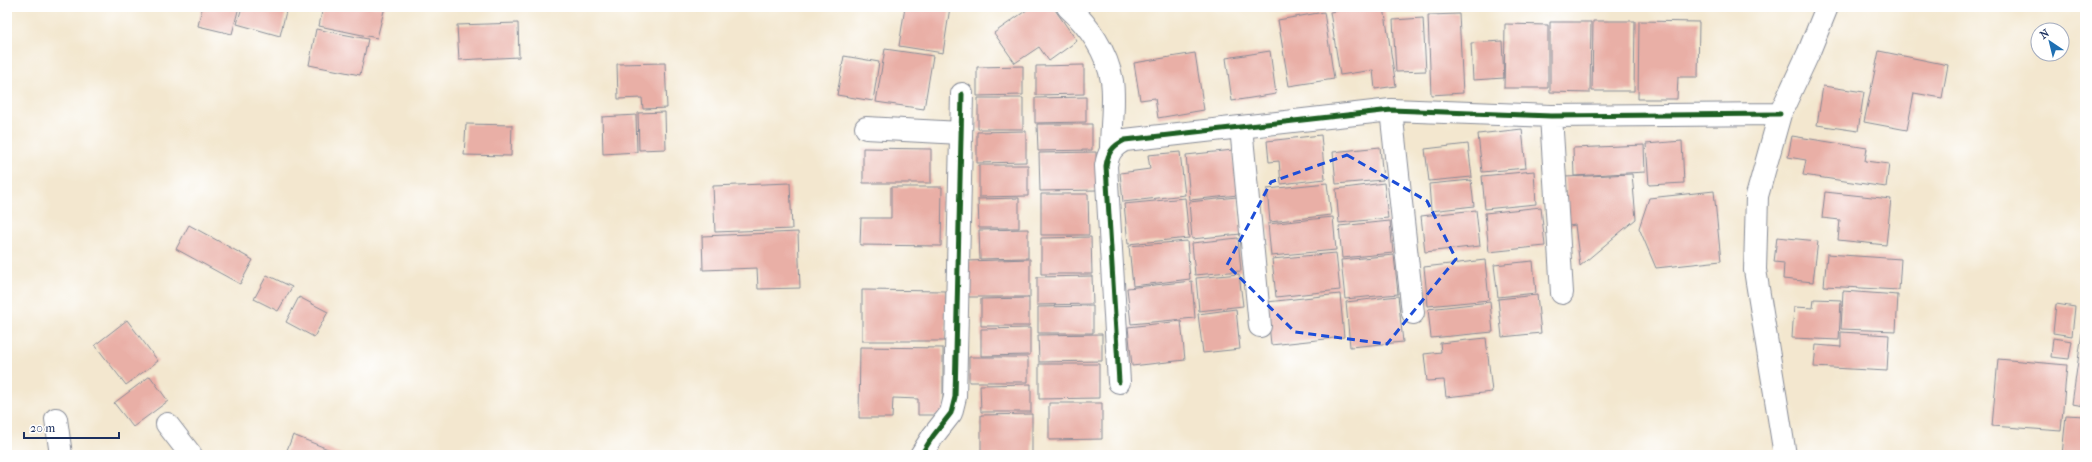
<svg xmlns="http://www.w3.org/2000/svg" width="2092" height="462" viewBox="0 0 2092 462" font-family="'IM FELL French Canon',serif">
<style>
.building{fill:#e9afa6}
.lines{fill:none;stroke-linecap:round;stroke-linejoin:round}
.minor-casing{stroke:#878b96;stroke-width:24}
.minor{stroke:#fff;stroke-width:22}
.cycleway-casing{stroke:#fff;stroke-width:8}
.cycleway{stroke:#1b5e20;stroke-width:5}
.marked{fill:none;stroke:#1d4ed8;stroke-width:3;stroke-dasharray:8 5;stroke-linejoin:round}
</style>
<rect width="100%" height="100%" fill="#fff"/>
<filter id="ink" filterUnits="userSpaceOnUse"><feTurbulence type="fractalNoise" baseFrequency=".025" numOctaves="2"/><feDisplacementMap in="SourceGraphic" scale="8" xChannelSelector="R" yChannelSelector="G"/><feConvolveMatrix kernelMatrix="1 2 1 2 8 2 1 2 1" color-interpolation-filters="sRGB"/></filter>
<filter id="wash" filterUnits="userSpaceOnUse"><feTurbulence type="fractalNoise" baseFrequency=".012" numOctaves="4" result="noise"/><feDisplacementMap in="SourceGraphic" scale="16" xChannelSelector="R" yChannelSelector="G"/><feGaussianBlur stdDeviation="0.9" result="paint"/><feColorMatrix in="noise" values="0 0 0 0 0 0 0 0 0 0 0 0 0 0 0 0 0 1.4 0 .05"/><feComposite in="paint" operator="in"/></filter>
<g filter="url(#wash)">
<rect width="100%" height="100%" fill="#f3e7cf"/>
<g id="blocks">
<path class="building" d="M202,7H239L232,34L198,26Z
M242,7H287L280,36L237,24Z
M323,7H385L377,38L319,26Z
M905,7H950L943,53L899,46Z
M1031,7H1053L1077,41L1049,61L1039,47L1015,63L994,33Z
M1359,7H1384L1396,86L1375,89L1373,70L1340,75L1330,12Z
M1324,12L1334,79L1289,86L1278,20Z
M1459,14L1463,93L1431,95L1428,15Z
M1423,18L1426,71L1396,72L1393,20Z
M1593,21H1635L1634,91H1592Z
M1639,21L1699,22L1698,77H1678L1677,99H1638Z
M1550,22H1591L1590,93L1550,92Z
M518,23L519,57L459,60L457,25Z
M1505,24L1548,25V88H1504Z
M316,29L368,39L360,75L309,65Z
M1502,41L1504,78L1473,80L1471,43Z
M885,49L933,56L924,109L876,102Z
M1270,51L1276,94L1232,101L1226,58Z
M1879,51L1948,65L1942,98L1914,93L1907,130L1864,122Z
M1195,53L1204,110L1158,118L1155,98L1140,100L1134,63Z
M844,56L879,62L873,101L837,95Z
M665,63L667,108L643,109L642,98L618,99L617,64Z
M1084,65V94L1036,95V66Z
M1023,66V95L977,96V67Z
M1823,86L1864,92L1858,131L1817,125Z
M1086,97V122L1035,123V98Z
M978,98H1023V129H978Z
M665,112L666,149L639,150L638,113Z
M636,115L637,152L603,154L602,117Z
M466,124L512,125L511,156L464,155Z
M1037,124H1092V150L1038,151Z
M1522,129L1526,168L1482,172L1478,134Z
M1026,131V162L977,163V132Z
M1321,135L1325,179L1281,184L1279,161L1269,162L1267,141Z
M1792,136L1867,148L1865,161L1889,164L1886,187L1803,175L1806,160L1788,157Z
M1682,141L1684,183L1649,185L1646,144Z
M1468,144L1472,177L1429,181L1425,149Z
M1644,145L1645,172L1574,176L1573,148Z
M1380,147L1383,180L1336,184L1333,152Z
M863,148L931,149V183H863Z
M1233,150L1238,195L1190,200L1186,155Z
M1096,152L1097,190L1040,191L1039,153Z
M1180,152L1185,195L1123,202L1120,173L1150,169L1148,155Z
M979,165H1028V196L979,197Z
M1534,171L1536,204L1485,209L1482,176Z
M1632,174L1636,219L1580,266L1575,225L1569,226L1565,177Z
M1471,180L1474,206L1431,211L1429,184Z
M790,183L792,229L715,232L713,186Z
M1327,183L1331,215L1270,222L1267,189Z
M1384,183L1388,218L1339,223L1336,189Z
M891,187H942L941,246L860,245L861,218H891Z
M1714,191L1721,261L1656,268L1639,228L1649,198Z
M1825,192L1891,199L1886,245L1838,240L1840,220L1822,218Z
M1041,194H1088L1089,235H1041Z
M1237,197L1241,234L1192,239L1189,202Z
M1019,198V228H979L978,199Z
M1185,198L1189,238L1128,244L1124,204Z
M1541,207L1545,246L1489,252L1485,213Z
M1476,210L1480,246L1425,252L1421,216Z
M1333,217L1336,250L1271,256L1268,224Z
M1390,221L1393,253L1342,258L1339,226Z
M189,225L253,260L240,284L176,249Z
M1028,229V258L980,259L979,230Z
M798,232L800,288L758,289L757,268L703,270L702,236Z
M1091,237L1092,274H1041V238Z
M1777,237L1818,241L1813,282L1783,279L1784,263L1774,262Z
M1238,238L1241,271L1195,275L1192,243Z
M1187,241L1190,279L1133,286L1129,246Z
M1336,253L1340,290L1276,297L1272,259Z
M1827,254L1901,259L1899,290L1824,286Z
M1394,255L1398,294L1345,299L1341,260Z
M1030,259V297H967L966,261Z
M1485,260L1489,300L1428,306L1424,267Z
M1533,261L1536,293L1498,297L1494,265Z
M1239,274L1243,306L1199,311L1196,278Z
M267,275L292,287L278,311L254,299Z
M1092,276L1093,304L1037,305V277Z
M1192,281L1195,318L1131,324L1127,288Z
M862,290L946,291V341H862Z
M1843,291L1898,295L1896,331L1841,329Z
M1340,294L1344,337L1271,345L1267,302Z
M1537,295L1541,333L1502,337L1498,299Z
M1398,296L1403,342L1350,347L1346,302Z
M299,297L328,312L314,337L286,322Z
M1029,298V326H981V299Z
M1814,299L1841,300L1839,340L1792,338L1794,307L1813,308Z
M1490,302L1493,332L1431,338L1428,309Z
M2056,304L2075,307L2072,336L2053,333Z
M1093,306V333H1038V307Z
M1236,309L1240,349L1203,353L1198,314Z
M2084,318L2085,319V406L2072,404Z
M127,320L158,361L126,385L95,345Z
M1181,321L1185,360L1132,366L1128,327Z
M1030,328V355L981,356V329Z
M1841,332L1889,335L1887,371L1814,367L1816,345L1841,347Z
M1102,334V361L1039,362L1038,335Z
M1486,338L1492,392L1446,397L1444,380L1427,381L1424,354L1441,352L1440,343Z
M2053,338L2072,341L2069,359L2051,357Z
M860,347L943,348V415H918V399L893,398L892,418H859Z
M969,357H1028V382H969Z
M1998,359L2067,365L2061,431L1992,426Z
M1039,364H1099V398L1039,399Z
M150,376L168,401L133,427L114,403Z
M1031,384V412H981L980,385Z
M1049,403H1102V439L1049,440Z
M1032,414V455H981V415Z
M2066,415L2085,416V455H2062Z
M293,435L343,455H285Z"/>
</g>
</g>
<g filter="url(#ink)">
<use href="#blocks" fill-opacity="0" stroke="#878b96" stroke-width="1"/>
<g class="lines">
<defs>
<path id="minor" d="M1068,7C1089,26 1107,52 1112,81C1115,101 1111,128 1111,149
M1391,110L1413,313
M1551,116L1562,293
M1241,127L1260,326
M866,128L961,133
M1119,382L1106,166C1108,153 1112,146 1125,140L1391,110L1551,116L1780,114
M56,419L61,455
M167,424L191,455
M921,455L933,436L951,413L955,397L962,94
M1785,455L1755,270L1757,196L1780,114L1808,54L1827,7"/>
</defs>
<use href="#minor" class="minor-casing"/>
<use href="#minor" class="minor"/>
<defs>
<path id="cycleway" d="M1119,382L1106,166C1108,153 1112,146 1125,140L1391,110L1551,116L1780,114
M921,455L933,436L951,413L955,397L962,94"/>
</defs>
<use href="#cycleway" class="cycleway-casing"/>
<use href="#cycleway" class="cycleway"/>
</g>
</g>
<path class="marked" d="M1347,155L1427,201L1456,259L1387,344L1295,332L1227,265L1271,182Z"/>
<rect width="2092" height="462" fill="none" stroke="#fff" stroke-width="24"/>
<g transform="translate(2050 42) rotate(325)"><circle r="19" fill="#ffffff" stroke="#a4acbf"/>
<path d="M0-3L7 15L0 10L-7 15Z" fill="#1f6fb2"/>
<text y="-6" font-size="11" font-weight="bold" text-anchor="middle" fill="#1b2f5e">N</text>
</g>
<path d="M24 432v6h95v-6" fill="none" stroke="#1b2f5e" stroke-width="2"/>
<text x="30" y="432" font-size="12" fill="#1b2f5e" stroke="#ffffff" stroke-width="3" paint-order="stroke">20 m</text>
</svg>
